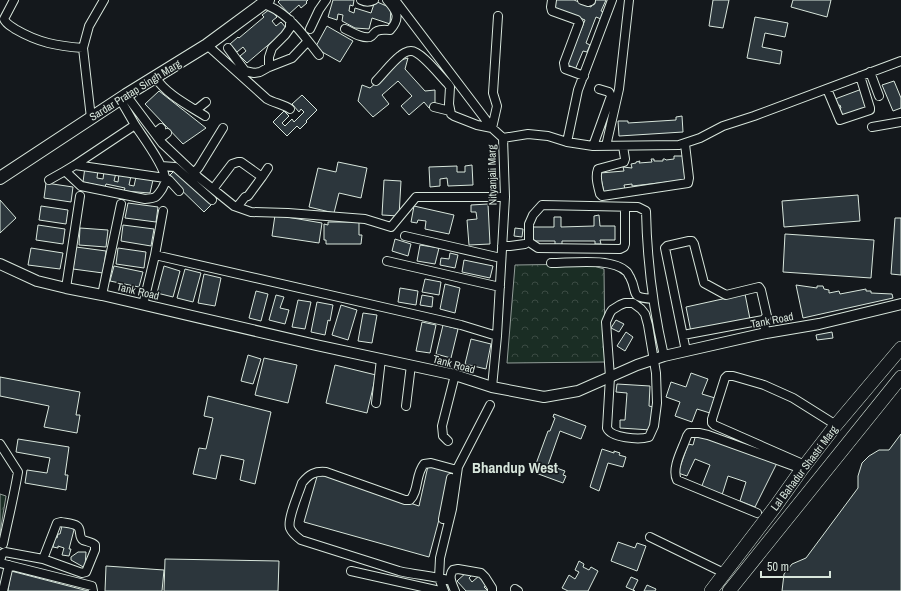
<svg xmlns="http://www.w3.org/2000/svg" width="901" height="591" viewBox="0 0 901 591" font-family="'Archivo Narrow',sans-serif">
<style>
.park{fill:url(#park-crowns);stroke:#939e99}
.building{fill:#2c363c;stroke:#d8e6dc}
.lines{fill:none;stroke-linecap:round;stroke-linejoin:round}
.minor-casing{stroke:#d8e6dc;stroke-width:10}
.tertiary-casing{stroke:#d8e6dc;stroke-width:12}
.secondary-casing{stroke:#d8e6dc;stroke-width:14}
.primary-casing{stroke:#d8e6dc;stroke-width:14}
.minor{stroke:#14181c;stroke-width:8}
.tertiary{stroke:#14181c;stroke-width:10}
.secondary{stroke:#14181c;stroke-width:12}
.primary{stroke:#14181c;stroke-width:13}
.labels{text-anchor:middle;stroke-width:3;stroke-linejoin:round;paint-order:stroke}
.street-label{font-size:11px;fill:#d8e6dc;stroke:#14181c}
.district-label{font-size:15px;font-weight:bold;fill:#d8e6dc;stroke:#14181c}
</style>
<defs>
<pattern id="park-crowns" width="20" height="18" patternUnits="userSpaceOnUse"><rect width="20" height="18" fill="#1a2d24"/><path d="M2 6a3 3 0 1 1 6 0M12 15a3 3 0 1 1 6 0" fill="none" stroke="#3b4b43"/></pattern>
</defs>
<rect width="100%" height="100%" fill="#14181c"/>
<path class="park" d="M587,264L604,269L605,362L507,363L515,265Z
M0,494L6,496L0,533Z"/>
<path class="building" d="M280,0H308L306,2L307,3L301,8L299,5L289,14L278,2Z
M333,0H354L353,6L350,5L349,11L354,13L355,8L371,13L375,1L391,8L390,24L372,18L369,29L355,28L342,21L343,15L338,14L337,20L328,17Z
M556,0H574L591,7L594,0H606L601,11L604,12L601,19L596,17L586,43L590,45L587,52L583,51L575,70L566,67L585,20L553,7Z
M713,0H729L723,28L709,26Z
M793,0H831L827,17L791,7Z
M270,9L277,17L272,21L276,26L281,22L287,29L247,63L240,56L246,51L243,47L237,52L230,44L238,37L239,38L264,17L262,15Z
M755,17L788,23L785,37L765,33L762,47L782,51L780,64L747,58Z
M327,26L353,41L340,62L315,48Z
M408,58L405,69L425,91L435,90V103L429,108L424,102L409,115L401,106L412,96L398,81L382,95L389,104L373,117L358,101L362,85L370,88L393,69L397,61Z
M894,81L901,98V108L893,111L882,85Z
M862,89L865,95L862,96L863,99L866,98L869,108L842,117L839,109L841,108L840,105L838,106L835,99Z
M159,91L206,128L183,144L145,104Z
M302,95L317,110L306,121L307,122L300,129L297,126L287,136L273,122L284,111L289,116L282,123L285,126L292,119L294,122L304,112L301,109L299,112L292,104Z
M682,116L683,132L619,136L618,121H628V123L676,120V117Z
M674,156H683L685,180L632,186V184L624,185L625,189L604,193L600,173L624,171L623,167L632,168L631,164L636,163V162L640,161L639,163L652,162L651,159H654V161H663V159H665L666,160L674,159Z
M338,162L367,168L361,198L339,193L334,213L309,207L318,168L336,172Z
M472,165L473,185L448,186L447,178L440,179V186L430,187L429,167L457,166V172H465V166Z
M85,167L98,170L97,178L103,179L104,171L116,173L114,181L118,182L119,174L131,176L129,185L134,186L136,177L153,180L150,193L124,191L125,188L106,184L105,187L83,182Z
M177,168L212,204L204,212L168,177Z
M384,180L401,181L399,216L382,215Z
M46,183L73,187L71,202L44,198Z
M858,195L860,221L784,227L782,201Z
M0,200L16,218L0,233Z
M128,203L158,207L156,222L125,218Z
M488,204L490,244L469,245L467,220L477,219L476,212H471V205Z
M41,206L68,210L66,224L39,220Z
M414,206L454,215L449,234L425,229L426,221L418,220L417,223L411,222Z
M275,215L322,223L319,243L272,236Z
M599,215L600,226H615V240H600L601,244H595V241H562V246H555V241H532V227H554V217H561V227L594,226V216Z
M895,218H901V275L891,274Z
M328,222H359V235H362L361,244H326V240H324V224L328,225Z
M38,225L65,229L63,244L36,240Z
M123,225L154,229L151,246L121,241Z
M80,228L108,230L106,247L79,245Z
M515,228L523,229L522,237L514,236Z
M785,234L874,240L871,278L783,272Z
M395,239L411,244L408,256L392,251Z
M420,245L439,248L435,264L417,261Z
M76,247L106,251L103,273L73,269Z
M31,248L63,253L60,269L28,265Z
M118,248L146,252L144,268L116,264Z
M450,253L458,255L455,268L440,265L441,258L449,259Z
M464,260L493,266L490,278L462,272Z
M114,266L143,272L139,287L110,281Z
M164,266L180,271L173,297L157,293Z
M185,269L201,273L193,302L177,298Z
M204,274L221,278L215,306L198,303Z
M425,279L441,282L439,295L422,292Z
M445,284L460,288L455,313L440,309Z
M796,285L817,288V286H823L824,289L829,290V293L839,291L840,294L866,289V291H871V293L892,294L893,298L803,318Z
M400,288L418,291L416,305L398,302Z
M256,291L268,294L261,321L249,318Z
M745,294L750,319L691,332L686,307Z
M276,295L284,297L280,308L289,310L285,324L269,320Z
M422,295L433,297L432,307L420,305Z
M298,300L311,302L305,329L292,327Z
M317,302L333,305L330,321L328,320L325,335L311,332Z
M341,305L357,310L348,340L332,335Z
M363,313L377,315L372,343L358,341Z
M616,320L624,324L619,332L611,328Z
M422,322L436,325L430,353L416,351Z
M443,325L458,329L451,358L436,354Z
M626,332L633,337L625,351L617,346Z
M832,332L833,338L817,340L816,335Z
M471,339L491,344L486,369L465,364Z
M248,355L261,359L253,384L241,381Z
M264,358L297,365L288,403L255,395Z
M335,365L376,375L367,413L326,403Z
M691,373L708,379L702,394L715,398L710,413L697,409L692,422L675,416L680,402L666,397L671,382L686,387Z
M0,377L80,392L76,415H80L77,433L44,427L49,406L0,396Z
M617,384L650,386L649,406L653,407L651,430L620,428V420H625L627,393L616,392Z
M208,396L271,412L255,484L240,480L244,460L221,455L216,479L193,474L199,448L206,449L213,418L204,416Z
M554,414L586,426L581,439L560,431L548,465L565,471L563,475L566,476L563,483L533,472L548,431H550L555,418L553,417Z
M696,434L777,463L755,507L740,501L746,482L728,476L722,495L701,488L710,465L695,459L687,476L678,473L688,444L693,445Z
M901,434V591H782L784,574L792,564L806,558L858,488V476L862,463L869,456L879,450H889Z
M18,439L69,447L65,475H68L66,490L25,483L27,470L47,473L50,458L16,452Z
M602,449L614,453V451L620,453L619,455L626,457L623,467L608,463L599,491L590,487Z
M428,466L452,471L429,557L304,522L318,473L419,506Z
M63,522L75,526L69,549H71L69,556L62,555L64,548L58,546V548L53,547L55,537L57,538L58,534H60Z
M618,542L635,548L637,543L646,546L637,571L611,561Z
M78,552H86L85,568L71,560V557Z
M165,559L279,561L278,591H164Z
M579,561L584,564L583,567L589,570L591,567L598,571L588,591H568L562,588L569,575L575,579L579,572L575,570Z
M106,566L164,570L162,591H105Z
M11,571L88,591H8Z
M468,571L472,575L469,578L472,582L480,575L488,584L484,587L488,591H466L457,581Z
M631,577L638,580L633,590L635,591L626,587Z
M647,585L656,589L655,591H644Z"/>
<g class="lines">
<defs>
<path id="minor" d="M14,0L4,19C6,24 11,26 15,29C39,43 57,46 83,48
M361,0C365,2 370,2 374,0
M395,0L492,128L503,138L505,197L497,336L492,387
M552,0L551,7L552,11L577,20L579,23L564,63L565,69L584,76
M582,0L588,2L591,1V0
M264,4C269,6 274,8 278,11C295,22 307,40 319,55
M310,29L319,10L326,0
M345,29C352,32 362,39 370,37C373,36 374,32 377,31C381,29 386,30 390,30C401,18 397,11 387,0
M207,45L267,99C274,103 285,105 290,109
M228,48L245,71L254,73L260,72L269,67L292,58L308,41
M269,67V57L272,48L285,35L290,28V20
M870,72L879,96
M155,77C167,95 188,105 205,116
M376,81C384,73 391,63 400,56C402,54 407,51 411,51C421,51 440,76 448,84L450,87L449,104L451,114L454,116L477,125L492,128L497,106L493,93L498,16
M827,89L840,120L870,110V108L860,76
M126,95L162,143L198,177L234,206L251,212L288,213L365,219L391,227L416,197H505
M434,107L450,111
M196,110L206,102
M91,118L83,48L89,26L104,0
M872,127L901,122
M155,133L161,128
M503,138L528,134L548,136L567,142L593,146L679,145L700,138L723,126L754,116L901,61
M159,139L167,133
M567,142L578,90L612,0
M593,146L611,96L609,92L599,89
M606,146L619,89L629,0
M623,146L625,159L624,162L598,169C595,177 598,186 600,194L602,196L688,183L689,178L685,144
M75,165L135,125L120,99
M161,166L175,167L212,200
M65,171L75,165L165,178L169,180L179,191
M194,173L199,167L223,128
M262,177L268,168
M49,180L65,171L81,186L145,199C156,198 156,198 162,189C163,187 164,185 165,183C169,171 142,136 135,125
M213,189L232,164L238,162H241L262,177L248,196L245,197L237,207
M625,207V244L624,247L620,249L538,248L529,242V224L533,215L542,205L638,207L646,211C647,260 653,308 664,356
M405,236L501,258
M502,246H510L525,244
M155,255L461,325L497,336
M387,261L500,287
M551,263C571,263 612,257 627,272C628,273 629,276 630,277C639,294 628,297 653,299
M66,288L80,196
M102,295L121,204
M625,303H633L641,309L645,314L648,325L656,373L657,403L654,426L649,437C639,440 611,438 607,428L610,377L606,322L610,313L612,310L620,305Z
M143,305L155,255L163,211
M683,335L763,320
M686,351L665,248L667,246L689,241H692L694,244L704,283L726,295L759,287L761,290L767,316L763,320L766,333
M376,403L381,359
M406,406L411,365
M448,441L443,436L442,426L455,375
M0,444L18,472C14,496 8,520 3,544
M805,465L714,425L712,423V419L725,378L727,376H733L764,385L793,398L836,425
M757,513L677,480C671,468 683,448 687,436L689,433H699L708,435L802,469
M443,519L451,478
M61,522C65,523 73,523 77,526C82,529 78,537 83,540C88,542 92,542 95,545V550L86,572L82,573L43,559L57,523Z
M650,537L724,573
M0,561L2,554L5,552L43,559
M0,563L92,586L93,591
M351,571L440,591
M451,581C434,576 416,575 399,571L301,540C297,537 292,533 290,528C287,519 299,493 302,483C309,474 315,471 326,472L405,500H410C419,491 415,475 424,464L431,463L457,470
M515,589L518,591
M3,591L9,565
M444,591L439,578L440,558L452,509L458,467L490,405
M455,591C452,584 448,576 453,570L458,569L481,573L485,577L492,588V591"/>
<path id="tertiary" d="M0,264L37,281L66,288L102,295L316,345L455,375L492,387L544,397L578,391L637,365L664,356L766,333L819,324L901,304"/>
<path id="secondary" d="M0,178L126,95L207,45L268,0"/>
<path id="primary" d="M711,591L775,507L802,469L836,425L901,348
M729,591L901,377"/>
</defs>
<use href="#minor" class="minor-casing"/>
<use href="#tertiary" class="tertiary-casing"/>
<use href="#secondary" class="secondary-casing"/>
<use href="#primary" class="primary-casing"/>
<use href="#minor" class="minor"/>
<use href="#tertiary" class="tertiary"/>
<use href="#secondary" class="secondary"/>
<use href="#primary" class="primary"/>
</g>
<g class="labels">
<g class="street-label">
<text transform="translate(135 90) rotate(-32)" y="4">Sardar Pratap Singh Marg</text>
<text transform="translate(492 175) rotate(-91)" y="4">Nityanjali Marg</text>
<text transform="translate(138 291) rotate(13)" y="4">Tank Road</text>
<text transform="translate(772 320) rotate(-11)" y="4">Tank Road</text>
<text transform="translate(454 364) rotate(15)" y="4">Tank Road</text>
<text transform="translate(804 468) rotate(-53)" y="4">Lal Bahadur Shastri Marg</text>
</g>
<g class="district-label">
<text x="515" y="473">Bhandup West</text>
</g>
</g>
<path d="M761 571v6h69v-6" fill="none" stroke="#d8e6dc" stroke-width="2"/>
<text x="767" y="571" font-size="12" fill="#d8e6dc" stroke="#14181c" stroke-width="3" paint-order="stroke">50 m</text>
</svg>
